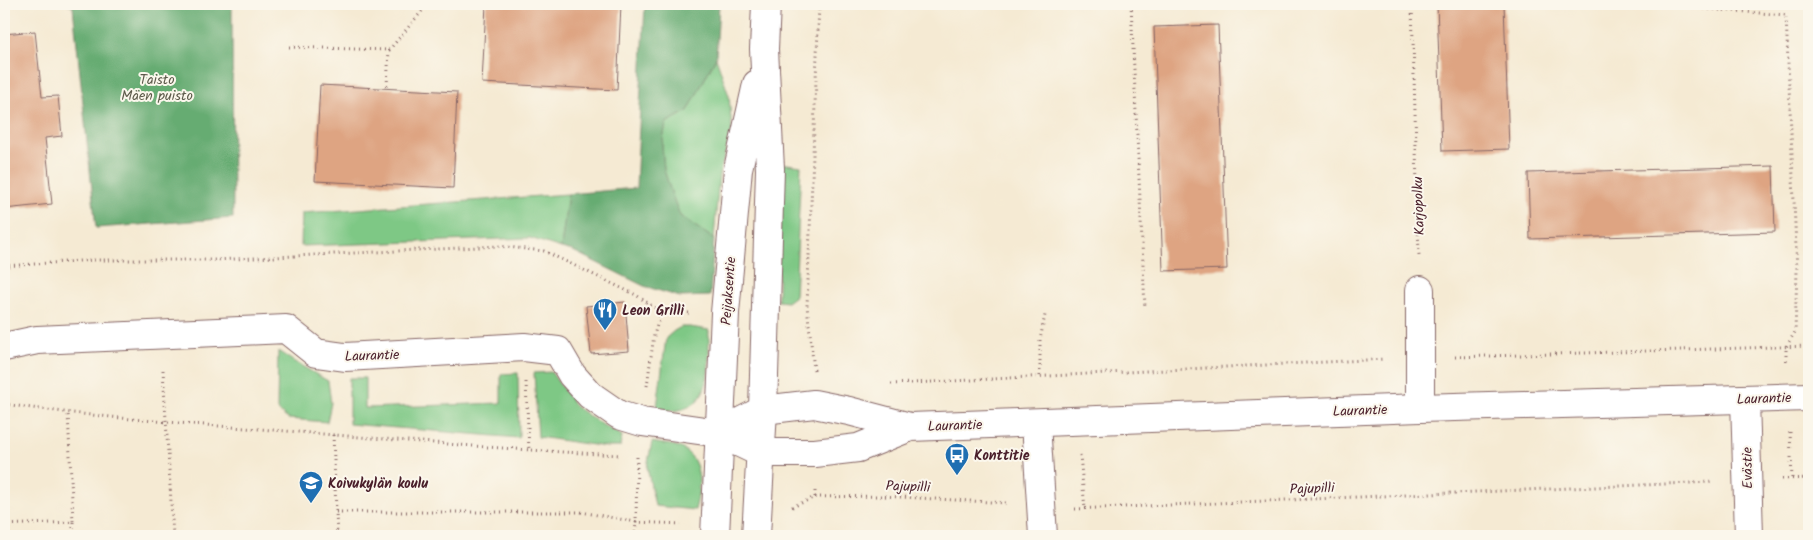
<svg xmlns="http://www.w3.org/2000/svg" width="1813" height="540" viewBox="0 0 1813 540" font-family="Kalam,sans-serif">
<style>
.green{fill:#7ec885;stroke:#647458}
.forest{fill:#66ac72;stroke:#58664e}
.building{fill:#dea482}
.lines{fill:none;stroke-linecap:round;stroke-linejoin:round}
.minor-casing{stroke:#866666;stroke-width:30}
.tertiary-casing{stroke:#866666;stroke-width:30}
.secondary-casing{stroke:#866666;stroke-width:30}
.path{stroke:#866666;stroke-width:3;stroke-dasharray:1 4;stroke-linecap:butt}
.minor{stroke:#fff;stroke-width:28}
.tertiary{stroke:#fff;stroke-width:28}
.secondary{stroke:#fff;stroke-width:28}
.labels{text-anchor:middle;stroke-width:4;stroke-linejoin:round;paint-order:stroke}
.park-label{font-size:14px;fill:#5c5a4a;stroke:#fbf7ec}
.street-label{font-size:14px;fill:#4a1f2b;stroke:#fbf7ec}
.poi-label{font-size:14px;font-weight:bold;fill:#4a1f2b;stroke:#fbf7ec;text-anchor:start}
</style>
<rect width="100%" height="100%" fill="#fbf7ec"/>
<filter id="ink" filterUnits="userSpaceOnUse"><feTurbulence type="fractalNoise" baseFrequency=".02" numOctaves="2"/><feDisplacementMap in="SourceGraphic" scale="10" xChannelSelector="R" yChannelSelector="G"/><feConvolveMatrix kernelMatrix="1 2 1 2 8 2 1 2 1" color-interpolation-filters="sRGB"/></filter>
<filter id="wash" filterUnits="userSpaceOnUse"><feTurbulence type="fractalNoise" baseFrequency=".0096" numOctaves="4" result="noise"/><feDisplacementMap in="SourceGraphic" scale="20" xChannelSelector="R" yChannelSelector="G"/><feGaussianBlur stdDeviation="1.12" result="paint"/><feColorMatrix in="noise" values="0 0 0 0 0 0 0 0 0 0 0 0 0 0 0 0 0 1.4 0 .05"/><feComposite in="paint" operator="in"/></filter>
<g filter="url(#wash)">
<rect width="100%" height="100%" fill="#f5ead3"/>
<path class="green" d="M716,57L729,96L732,130L719,175L714,239L680,216L672,195L664,170L662,145L666,123L688,111Z
M780,163L801,166L795,296L787,302L778,301Z
M568,194L561,248L530,238L301,246L302,213Z
M681,327H690L709,330C708,356 715,400 683,409C674,412 666,411 657,407L666,338L674,331Z
M278,351L293,361L328,381L331,403L327,422L288,419L277,410Z
M551,372L576,407L601,424L622,436L620,447H607L538,437L534,373Z
M518,373L519,438L349,424V378H365V408L501,403V374Z
M652,442C660,444 668,444 676,446C704,456 701,487 695,510L655,506L647,467Z"/>
<path class="forest" d="M68,4H232L233,218L96,228L73,7Z
M645,4H719L716,57L688,111L666,123L662,145L664,170L672,195L680,216L714,239L710,296L680,297L644,286L573,251L561,248L568,194L636,188Z"/>
<g id="blocks">
<path class="building" d="M486,4H621L617,90L482,83Z
M1437,4H1504L1509,149L1442,151Z
M1218,25L1227,269L1163,271L1154,27Z
M35,31L42,97L58,96L62,136L45,138L52,204L4,209V34Z
M320,85L457,92L453,188L315,181Z
M1773,166L1775,232L1530,239L1528,173Z
M625,302L629,351L591,354L586,306Z"/>
</g>
</g>
<g filter="url(#ink)">
<use href="#blocks" fill-opacity="0" stroke="#866666" stroke-width="1"/>
<g class="lines">
<defs>
<path id="minor" d="M1420,290V408
M4,347L37,340L286,329L316,353L345,357L524,347L558,351L572,375L590,395L619,415L642,422L719,433
M1745,399L1749,536
M1036,423L1043,536"/>
<path id="tertiary" d="M719,433L763,410L814,404L849,411L910,427L1420,408L1809,397
M719,433L761,453H815L858,448L910,427"/>
<path id="secondary" d="M715,536L725,313L738,169L757,84
M756,536L763,410L770,169L764,49L766,4"/>
</defs>
<use href="#minor" class="minor-casing"/>
<use href="#tertiary" class="tertiary-casing"/>
<use href="#secondary" class="secondary-casing"/>
<path class="path" d="M1131,4L1145,308
M1412,4L1419,256
M1691,4L1694,8L1786,15L1797,271L1795,332L1786,347V363
M289,47L389,50L428,4
M387,86L389,50
M4,266L95,260H214L498,246L544,251L636,295L661,312L690,313
M1455,357L1809,346
M163,370L173,535
M814,370L807,306L819,4
M1040,376V340L1045,315
M526,382L529,451
M891,384L1384,359
M647,386L654,335L661,312
M4,404C97,418 192,424 286,431C398,440 509,450 621,455
M1790,432L1792,479
M333,435L337,536
M1080,455L1085,509
M637,457L636,522L681,524
M1782,479L1809,478
M815,497L883,496L1007,503
M792,507L815,497V488
M1075,509L1713,482
M336,512H581L636,522L635,536
M73,522V536
M4,525L73,522L68,413"/>
<use href="#minor" class="minor"/>
<use href="#tertiary" class="tertiary"/>
<use href="#secondary" class="secondary"/>
</g>
</g>
<defs>
<symbol id="restaurant-pin" viewBox="-11 -11 22 30"><path d="M0 17L-7.5 6A9.5 9.5 0 1 1 7.5 6Z" fill="#1f6fb2" stroke="#fbf7ec"/><path d="M-5-6h1v4h1v-4h1v4h1v-4h1v5L-1.5 .5V6h-2V.5L-5-1ZM5-6V6H3V1.5H1.5Q1.5-4 5-6Z" fill="#fff"/></symbol>
<symbol id="bus-pin" viewBox="-11 -11 22 30"><path d="M0 17L-7.5 6A9.5 9.5 0 1 1 7.5 6Z" fill="#1f6fb2" stroke="#fbf7ec"/><path d="M-5-6H5V4H4V6H2V4H-2V6H-4V4H-5ZM-3.5-4V0h7V-4ZM-3.5 1.2v1.5H-2V1.2ZM2 1.2v1.5H3.5V1.2Z" fill="#fff"/></symbol>
<symbol id="school-pin" viewBox="-11 -11 22 30"><path d="M0 17L-7.5 6A9.5 9.5 0 1 1 7.5 6Z" fill="#1f6fb2" stroke="#fbf7ec"/><path d="M0-5L7-2L0 1L-7-2ZM-4 1L0 2.5L4 1V4Q0 6-4 4Z" fill="#fff"/></symbol>
</defs>
<g fill-rule="evenodd">
<use href="#restaurant-pin" x="591" y="296" width="28" height="38"/>
<use href="#bus-pin" x="943" y="441" width="28" height="38"/>
<use href="#school-pin" x="297" y="469" width="28" height="38"/>
</g>
<g class="labels">
<g class="park-label">
<text x="157" y="84">Taisto<tspan x="157" dy="16">Mäen puisto</tspan></text>
</g>
<g class="street-label">
<text transform="translate(1418 206) rotate(-92)" y="5">Karjopolku</text>
<text transform="translate(728 291) rotate(-86)" y="5">Peijaksentie</text>
<text transform="translate(372 355) rotate(-2)" y="5">Laurantie</text>
<text transform="translate(1764 398) rotate(-2)" y="5">Laurantie</text>
<text transform="translate(1360 410) rotate(-2)" y="5">Laurantie</text>
<text transform="translate(955 425) rotate(-2)" y="5">Laurantie</text>
<text transform="translate(1747 468) rotate(-91)" y="5">Evästie</text>
<text transform="translate(908 486) rotate(2)" y="5">Pajupilli</text>
<text transform="translate(1312 488) rotate(-2)" y="5">Pajupilli</text>
</g>
<g class="poi-label">
<text x="622" y="315">Leon Grilli</text>
<text x="974" y="460">Konttitie</text>
<text x="328" y="488">Koivukylän koulu</text>
</g>
</g>
<rect width="1813" height="540" fill="none" stroke="#fbf7ec" stroke-width="20"/>
</svg>
